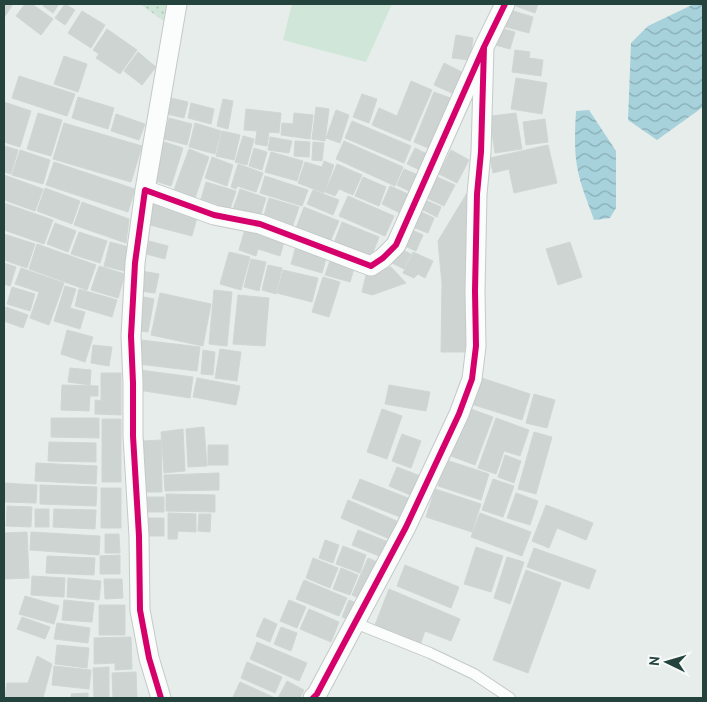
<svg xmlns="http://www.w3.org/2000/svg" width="707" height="702" viewBox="0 0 707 702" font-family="'PT Sans',sans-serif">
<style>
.grass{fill:#d0e6d8}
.park{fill:url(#park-dots)}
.water{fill:url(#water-waves)}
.building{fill:#ced4d2;stroke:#d0d6d3}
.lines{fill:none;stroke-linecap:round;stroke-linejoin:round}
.lane-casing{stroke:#c4cac8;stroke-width:12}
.street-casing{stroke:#c4cac8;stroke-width:21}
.lane{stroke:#fbfcfc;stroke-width:10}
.street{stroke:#fbfcfc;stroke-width:19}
.cycleway-casing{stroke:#f6fbf9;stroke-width:9}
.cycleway{stroke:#d6006c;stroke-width:6}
</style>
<defs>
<pattern id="park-dots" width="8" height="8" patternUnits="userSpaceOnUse" patternTransform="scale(1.25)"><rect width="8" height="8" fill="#d0e6d8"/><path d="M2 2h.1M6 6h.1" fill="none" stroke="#b2c6ba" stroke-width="1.8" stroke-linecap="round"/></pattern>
<pattern id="water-waves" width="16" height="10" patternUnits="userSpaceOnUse" patternTransform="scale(1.25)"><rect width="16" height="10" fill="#a7d2dc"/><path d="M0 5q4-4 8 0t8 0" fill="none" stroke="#88acb4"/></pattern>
</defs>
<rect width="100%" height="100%" fill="#e7edea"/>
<path class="grass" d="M292,4H392L366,62L283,40Z"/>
<path class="park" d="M140,4H167L165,22Z"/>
<path class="water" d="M694,4H703V107L657,140L628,120L631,43L648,26Z
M589,110L616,151V208L610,218L594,220C588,202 580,185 577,166C574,148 575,129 576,111Z"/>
<path class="building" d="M4,4H13L4,18Z
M25,4H32L53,19L41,35L16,16Z
M44,4H59L53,13L43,6Z
M65,4L75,10L65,25L55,18Z
M510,4H538L535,13Z
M507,9L533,17L529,33L502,26Z
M82,11L105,25L91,48L68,33Z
M500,28L515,32L510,49L495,45Z
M107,29L137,50L120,74L96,58L99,54L93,50Z
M456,35L473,38L470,60L452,58Z
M515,50L530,52L529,58L543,60L541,76L512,72Z
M138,52L156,67L142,85L124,71Z
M64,56L87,64L78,92L54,84Z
M444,63L464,73L454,94L434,85Z
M19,76L75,94L67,116L12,98Z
M516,78L547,83L542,114L511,109Z
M411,81L432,90L410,141L372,125L379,108L397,116Z
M434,92L453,99L433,150L414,142Z
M362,94L377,99L369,123L353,117Z
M78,97L114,108L108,129L72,118Z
M171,98L188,102L184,118L167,114Z
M223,99L233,101L228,129L217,126Z
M4,102L31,111L20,147L4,142Z
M191,103L214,109L211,124L188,118Z
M316,107L329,109L325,141L312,139Z
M246,109L281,113L279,133L269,132L267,146L255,144L257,131L244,130Z
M336,110L349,115L340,143L326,138Z
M38,113L62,120L51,156L27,149Z
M294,113L313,115L310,139L281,135L282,123L293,124Z
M516,113L522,149L495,153L492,133L485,134L483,117Z
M116,114L145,124L139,140L111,131Z
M169,118L192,124L187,145L164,139Z
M545,119L548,142L526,145L523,122Z
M352,121L411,146L404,163L345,138Z
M64,123L142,146L131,182L53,159Z
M195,123L221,131L215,154L189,147Z
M222,131L240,135L234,160L216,156Z
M243,136L254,139L247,165L235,162Z
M270,137L292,141L289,153L268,150Z
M161,141L183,148L171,186L149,179Z
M295,141L310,142L309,157L294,156Z
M344,141L403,167L395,186L336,159Z
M313,142L324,143L322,161L312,160Z
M548,145L557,183L514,193L509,169L493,173L490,158Z
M4,146L18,150L11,174L4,172Z
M254,148L267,152L262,170L249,166Z
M415,148L429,155L422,171L407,164Z
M189,149L209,157L195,198L174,190Z
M20,150L50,160L43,184L12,175Z
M451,150L469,160L457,183L439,174Z
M271,152L303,161L297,181L265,172Z
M212,157L233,165L227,186L205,178Z
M324,161L334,165L324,193L298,183L305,162L322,167Z
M54,162L135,189L128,212L46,185Z
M238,164L263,173L256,192L237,186L236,189L231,187Z
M337,164L362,175L353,195L339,189L335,196L325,192Z
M404,169L418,175L411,192L397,185Z
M4,175L43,189L35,211L4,200Z
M265,176L308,190L302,206L260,193Z
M363,177L386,187L379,206L355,196Z
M437,177L455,185L444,206L427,198Z
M206,182L236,191L230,209L201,199Z
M390,186L408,194L400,213L382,204Z
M45,188L80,201L72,224L37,211Z
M240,189L266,198L260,217L233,209Z
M313,190L339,200L333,215L307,204Z
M467,193L468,352H441L442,284L438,241Z
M348,196L394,216L385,236L339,216Z
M153,198L199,210L192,236L146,224Z
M269,198L299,207L292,228L263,219Z
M423,199L441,207L437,217L419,208Z
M82,202L129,219L126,243L74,225Z
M4,203L53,220L44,244L4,230Z
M304,207L339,221L330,242L296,228Z
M417,210L434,218L428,233L410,226Z
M342,222L379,237L371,258L334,243Z
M55,223L76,231L68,252L47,244Z
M408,228L423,235L416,251L400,244Z
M245,229L284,242L280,256L258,249L256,256L239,250Z
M79,232L107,241L100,263L71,254Z
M4,234L35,244L27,268L4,260Z
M149,241L168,246L165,259L146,254Z
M110,242L129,247L124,271L104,266Z
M570,242L582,277L558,285L546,249Z
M37,244L96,265L87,290L29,269Z
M296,246L327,255L322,273L291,264Z
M399,248L411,254L404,269L392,263Z
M229,252L250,257L241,290L220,284Z
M413,252L433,261L425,278L418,274L414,278L403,273Z
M331,258L355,265L350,282L325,275Z
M251,259L266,262L259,291L244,287Z
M4,263L16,267L10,286L4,284Z
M268,265L282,268L276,294L262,290Z
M99,266L125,274L118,298L91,290Z
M391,267L406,283L372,295L362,292L366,275Z
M21,268L64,283L49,325L30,318L39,292L15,284Z
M283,270L318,278L312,302L277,293Z
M141,271L159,274L155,293L139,291Z
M323,277L340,282L329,317L312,312Z
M65,286L76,289L70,308L85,312L80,329L54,321Z
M12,287L35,294L30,311L7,304Z
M79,289L117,300L112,317L75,306Z
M214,290L232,292L227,346L209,344Z
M160,293L211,304L203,346L151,335Z
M238,295L269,298L265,346L233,344Z
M139,296L154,299L148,332L134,330Z
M6,307L28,315L23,328L4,321V312Z
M67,330L93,337L85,362L61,354Z
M141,340L200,347L197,371L138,364Z
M93,345L112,347L109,366L91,363Z
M220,349L241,352L237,381L215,378Z
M203,350L215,352L213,375L201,374Z
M70,368L91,370L90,385L68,382Z
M140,370L193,377L190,398L138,390Z
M101,373H121V415L95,414V400L101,401Z
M479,377L530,394L522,420L471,404Z
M197,378L240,386L236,405L193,397Z
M62,385L98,386V396H90L89,411L61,410Z
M389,385L430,392L426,411L385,404Z
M534,394L555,400L547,428L526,423Z
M468,408L493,417L475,465L451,456Z
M382,409L402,416L387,459L367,452Z
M51,418H99V438L51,437Z
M496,418L529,430L520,456L504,451L496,474L478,468Z
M102,419H121V482H102Z
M204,427L207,466L188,467L186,429Z
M183,429L185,471L164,473L161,432Z
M534,432L552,437L536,494L518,489Z
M402,434L421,441L411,468L392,461Z
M161,440L162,492H143V441Z
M49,442L96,443V462L48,461Z
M208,445H228V465H208Z
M505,455L521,461L514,483L498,477Z
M446,460L489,474L481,500L438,486Z
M36,463L97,466L96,484L35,481Z
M397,467L423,477L415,497L389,486Z
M219,473V490L165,491L164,475Z
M360,479L413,500L405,519L352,498Z
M493,479L514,486L503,517L482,510Z
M4,483L37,485L36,503L4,502Z
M40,485L97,487L96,506L40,504Z
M101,488H121V528H101Z
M435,489L481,504L472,532L426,517Z
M516,493L538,501L530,525L507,518Z
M166,494L215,495V512L166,511Z
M142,497H164V512H142Z
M348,500L399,522L392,540L341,518Z
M546,505L593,523L586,540L557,528L549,548L532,541Z
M7,506L32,507L31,527L6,526Z
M35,509H49V527H35Z
M54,509L96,510L95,529L53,527Z
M168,513L196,514V532L178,531L177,539H168Z
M480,513L531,532L522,556L471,537Z
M199,514H211L210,532L198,531Z
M143,518H164V536H143Z
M358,530L391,543L384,558L352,545Z
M27,532L29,578L4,579V533Z
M31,532L100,536L99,555L30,550Z
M105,534H119L120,553H105Z
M325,540L339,545L333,563L319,558Z
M343,546L366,555L360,573L336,564Z
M476,547L503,556L491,592L464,584Z
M534,548L596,570L589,589L527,567Z
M120,555V574H100V556Z
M47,556L95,558L94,575L46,573Z
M507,557L524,562L510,604L494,598Z
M313,558L338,568L330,588L306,578Z
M368,558L382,564L366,601L352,595Z
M405,565L459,587L451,608L397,586Z
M341,568L358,575L350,595L333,589Z
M526,570L561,583L528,673L493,660Z
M32,576L65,578L64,597L31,595Z
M68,578L101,581L99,600L67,597Z
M104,579H122L123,598L105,599Z
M304,580L347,598L339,616L296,599Z
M389,589L460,619L451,641L425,631L420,645L375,625Z
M25,596L59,606L54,624L19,614Z
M64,600L94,603L92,622L62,620Z
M289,600L306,607L297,628L280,621Z
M349,600L361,605L354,622L342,617Z
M99,605H125V635H99Z
M309,609L339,622L331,642L300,629Z
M22,617L50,627L45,639L17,629Z
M264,618L277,624L270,642L256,636Z
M57,623L90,628L88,643L54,639Z
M281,627L297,633L291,651L274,644Z
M131,637L132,669L115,670V663L94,664V638Z
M257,642L307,663L299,681L250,659Z
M57,645L89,648L87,668L55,664Z
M37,656L52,664L43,698H5L7,683H28Z
M247,662L282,677L275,693L241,678Z
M54,666L91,670L89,689L52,685Z
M109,667V698H94L93,668Z
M136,672L137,698H113L112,673Z
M287,681L304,690L300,698H278Z
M240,682L273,697L272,698H236L233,697Z
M88,693V698H71V694Z"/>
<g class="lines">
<defs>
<path id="lane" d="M355,623L430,653L474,674L510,698"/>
<path id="street" d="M145,190L177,4
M161,698L149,658L140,610L139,536L133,436V383L131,336L135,263L145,190L214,215L260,224L371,266L383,258L396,245L484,47
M313,698L317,694L406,527L459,414L472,379L476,346L475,291L477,194L481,152L484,47L505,4"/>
</defs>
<use href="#lane" class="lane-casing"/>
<use href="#street" class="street-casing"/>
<use href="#lane" class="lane"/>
<use href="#street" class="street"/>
<defs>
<path id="cycleway" d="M161,698L149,658L140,610L139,536L133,436V383L131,336L135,263L145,190L214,215L260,224L371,266L383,258L396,245L484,47
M313,698L317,694L406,527L459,414L472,379L476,346L475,291L477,194L481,152L484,47L505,4"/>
</defs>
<use href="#cycleway" class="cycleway-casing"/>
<use href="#cycleway" class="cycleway"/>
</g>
<rect width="707" height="702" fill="none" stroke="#23433c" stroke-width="10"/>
<g transform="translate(667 662) rotate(275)" stroke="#f6fbf9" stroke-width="4" paint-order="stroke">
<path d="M0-4L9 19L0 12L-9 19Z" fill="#23433c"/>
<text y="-8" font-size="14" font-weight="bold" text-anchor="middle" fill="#23433c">N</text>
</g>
</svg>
